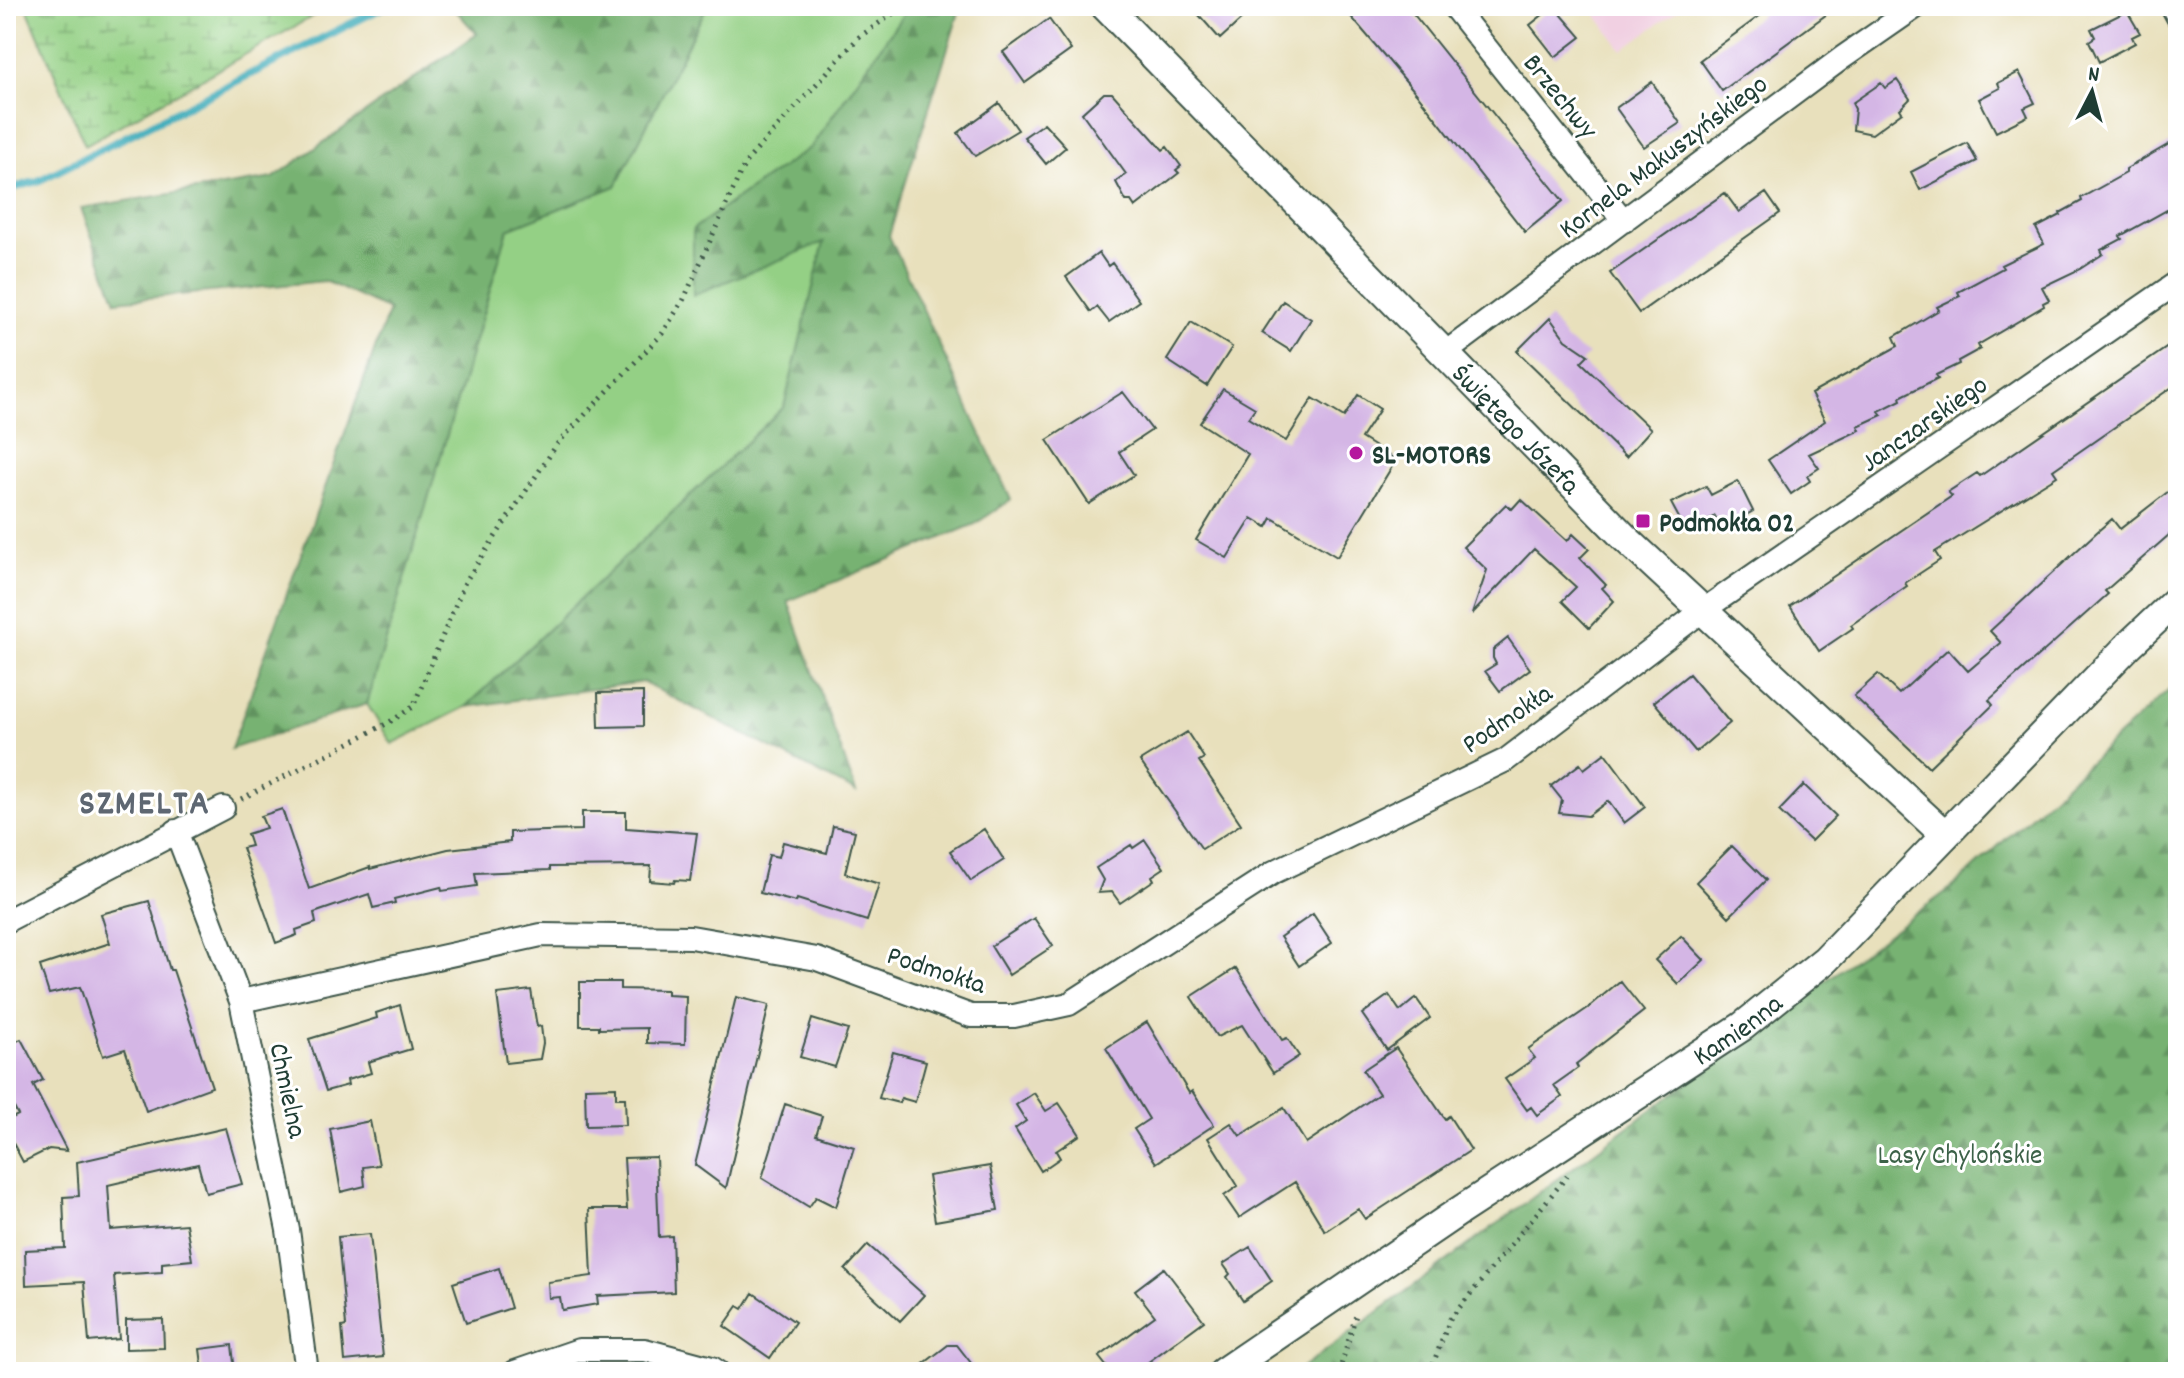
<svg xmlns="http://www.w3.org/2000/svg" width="2184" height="1378" viewBox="0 0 2184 1378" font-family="Dekko,sans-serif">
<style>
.built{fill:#f1d0e2}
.grass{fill:#94d085;stroke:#5a865c;stroke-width:2}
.forest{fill:url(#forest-firs);stroke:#4b7853;stroke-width:2}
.wetland{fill:url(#wetland-marsh);stroke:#5a865c;stroke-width:2}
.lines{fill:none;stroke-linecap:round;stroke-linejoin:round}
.stream{stroke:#3dacba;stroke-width:8}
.building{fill:#d4b6e5}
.minor-casing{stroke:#3d5548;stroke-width:26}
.tertiary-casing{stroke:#3d5548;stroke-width:32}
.path{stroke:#3d5548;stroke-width:5;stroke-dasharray:2 6;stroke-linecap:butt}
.minor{stroke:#fff;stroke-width:22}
.tertiary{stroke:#fff;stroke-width:28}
.poi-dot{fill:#b5179e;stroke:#fff;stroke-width:3}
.labels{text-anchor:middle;stroke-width:6;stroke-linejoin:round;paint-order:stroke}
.street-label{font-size:28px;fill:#1f3d34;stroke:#fff}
.poi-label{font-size:28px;font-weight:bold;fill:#1f3d34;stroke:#fff;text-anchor:start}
.park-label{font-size:28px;fill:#3c6248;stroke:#fff}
.district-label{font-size:36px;font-weight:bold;letter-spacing:2px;fill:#5e6772;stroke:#fff}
</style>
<defs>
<pattern id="forest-firs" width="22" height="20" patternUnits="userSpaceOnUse" patternTransform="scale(2)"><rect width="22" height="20" fill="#77b272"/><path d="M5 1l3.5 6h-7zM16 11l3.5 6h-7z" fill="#61925e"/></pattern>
<pattern id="wetland-marsh" width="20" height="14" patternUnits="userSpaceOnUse" patternTransform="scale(2)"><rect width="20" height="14" fill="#94d085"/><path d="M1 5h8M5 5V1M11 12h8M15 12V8" fill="none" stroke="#78aa6e"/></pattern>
</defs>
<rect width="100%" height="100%" fill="#fff"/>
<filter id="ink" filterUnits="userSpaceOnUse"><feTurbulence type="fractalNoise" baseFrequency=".0125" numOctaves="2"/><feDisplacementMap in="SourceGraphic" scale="16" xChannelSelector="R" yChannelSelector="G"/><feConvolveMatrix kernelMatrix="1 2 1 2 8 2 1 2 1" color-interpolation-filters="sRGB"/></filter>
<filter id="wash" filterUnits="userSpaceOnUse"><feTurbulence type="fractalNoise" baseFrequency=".006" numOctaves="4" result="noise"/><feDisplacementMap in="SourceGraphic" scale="32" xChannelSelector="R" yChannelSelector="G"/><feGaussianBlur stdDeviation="1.8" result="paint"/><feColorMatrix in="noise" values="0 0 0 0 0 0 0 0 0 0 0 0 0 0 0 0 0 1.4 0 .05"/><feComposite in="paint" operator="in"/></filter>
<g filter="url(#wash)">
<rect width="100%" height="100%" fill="#e8e0bc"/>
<path class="built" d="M1590,6H1683L1622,50Z"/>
<path class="grass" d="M707,6H909L811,147L693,229V294L825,241L784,407L466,707L392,744L367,704L508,229L616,186Z"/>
<path class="forest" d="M452,6H707L616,186L508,229L367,704L231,749L389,310L325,281L116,301L81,208L273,178L477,34Z
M909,6H961L889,236L1011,500L975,524L788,601L856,792L643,682L466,707L784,407L824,242L693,295V229L811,147Z
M2178,681V1372H1297L1959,882Z"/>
<path class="wetland" d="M26,6H331L85,145Z"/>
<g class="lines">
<path class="stream" d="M6,190L38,181L386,6"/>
</g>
<g id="blocks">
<path class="building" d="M1191,6H1256L1220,39Z
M1342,6H1407L1563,201L1525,232L1416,93Z
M1554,6L1581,37L1555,57L1530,25Z
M1773,6H1838L1722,91L1700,60Z
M2127,11L2140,33L2132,37L2135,43L2099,62L2089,41L2095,37L2091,29Z
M1049,19L1071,50L1025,83L1003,52Z
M2019,72L2035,103L2024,108L2028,116L1996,132L1979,99L2000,88L1998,83Z
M1897,80L1910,99L1900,109L1902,112L1872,134L1853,130L1855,109L1852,103L1881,83L1885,88Z
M1652,82L1680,123L1644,147L1616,108Z
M1104,93H1112L1163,150L1167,147L1181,166L1176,170L1179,173L1135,207L1131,201H1126L1116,182L1126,174L1082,113Z
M999,103L1018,130L975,156L958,133Z
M1044,123L1066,147L1046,164L1024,137Z
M2178,139V204L2120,236L2122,239L2101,250L2103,254L2080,269L2042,287L2049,300L2043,303L2044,306L1978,345L1980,349L1958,361L1959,364L1936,375L1938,378L1900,397L1901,400L1879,411L1882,415L1858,426L1860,430L1809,454L1819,468L1807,476L1810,481L1791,494L1768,460L1825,421L1811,394L1898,346L1894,337L1939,310L1937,307L1960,296L1958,292L2003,268L2001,265L2044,244L2036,228L2061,215L2060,213L2082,201L2081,198L2126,173V169Z
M1967,143L1977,161L1920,190L1911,172Z
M1725,193L1739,212L1766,193L1780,213L1639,313L1610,273Z
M1099,253L1108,266L1112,263L1139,301L1109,322L1097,307L1091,312L1066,277Z
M1283,301L1311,319L1291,351L1262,333Z
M1550,318L1566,340L1588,355L1581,362L1651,429L1626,457L1517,351Z
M1191,322L1232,347L1207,386L1167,360Z
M2178,340V383L2053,470L2057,476L1935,552L1940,560L1905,583L1907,586L1851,625L1853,628L1819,651L1790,606L1952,496L1948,492L1977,473L1980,476Z
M1223,389L1255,408L1248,418L1286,441L1313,398L1344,417L1358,395L1380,409L1361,438L1396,460L1337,557L1272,518L1267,527L1252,518L1227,558L1196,540L1248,454L1200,423Z
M1123,392L1152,430L1119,452L1134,475L1089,504L1047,440Z
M1738,481L1753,511L1741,518L1743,523L1723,533L1715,516L1686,531L1671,503L1706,486L1711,495Z
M2178,484V527L2105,591L2108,594L1989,700L1993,705L1929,767L1854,696L1878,674L1899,694L1948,649L1968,671L2001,643L1990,631L2098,531L2112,519L2120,529Z
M1521,499L1567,541L1573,534L1589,549L1580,558L1606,585L1602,588L1614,601L1589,628L1562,601L1576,587L1534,549L1472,614L1487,570L1463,547L1506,504L1512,509Z
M1508,638L1530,669L1500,691L1485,671L1496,664L1493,658V650Z
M1689,674L1730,723L1696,752L1654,702Z
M643,692V726L599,727L598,693Z
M1187,732L1204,758L1199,761L1241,824L1202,849L1140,761Z
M1605,753L1645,807L1624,823L1608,801L1588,816L1559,813L1562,800L1551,786L1580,764L1584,769Z
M1804,785L1836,816L1811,841L1779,811Z
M282,809L309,889L370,867V869L448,849L510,842V832L582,830V812H626V828L697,833L690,881L675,880L674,883L650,881L651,866L550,867V870L475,873L477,886L442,891L441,887L394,899L395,903L373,908L369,894L314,913L316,923L296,930L297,935L276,943L242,848L251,846L247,834L266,828L261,816Z
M833,826L855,831L845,873L879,884L867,921L797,899L796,902L760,893L769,855L779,857L783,842L827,853Z
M984,829L1004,860L971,881L950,851Z
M1145,840L1164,868L1152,876L1154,880L1120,903L1112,892L1098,893L1103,880L1096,868L1131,845L1133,848Z
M1732,846L1766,880L1729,917L1696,882Z
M149,901L170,970H173L212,1087L146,1111L125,1049L103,1056L80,987L49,994L40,966L110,943L101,914Z
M1313,914L1332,943L1299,966L1280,937Z
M1034,918L1053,946L1009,975L991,946Z
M1681,936L1704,960L1678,984L1655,960Z
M1236,968L1282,1040L1287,1038L1299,1056L1273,1073L1242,1025L1217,1037L1191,997Z
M1620,981L1644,1011L1576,1064L1578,1068L1554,1085L1562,1097L1537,1115L1531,1107L1527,1110L1505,1079L1535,1058L1528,1049L1588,1008Z
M580,982H620V989L667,990V995L686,996L685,1044L647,1043V1028L599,1029V1026H580Z
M531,990L537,1027L541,1026L543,1043L540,1059L506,1063L497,994Z
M1389,995L1400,1011L1416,998L1430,1018L1387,1050L1362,1014Z
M736,997L769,1005L726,1188L695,1165Z
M400,1005L411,1049L368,1062L371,1073L347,1080L348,1085L326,1091L309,1039L377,1018L376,1013Z
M812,1019L848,1030L835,1067L800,1057Z
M1147,1022L1189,1093L1192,1091L1214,1125L1156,1163L1134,1129L1149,1119L1106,1048Z
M21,1039L43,1080L33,1085L67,1151L49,1149L23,1162L6,1130V1121L18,1115L6,1093V1046Z
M1396,1048L1445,1119L1449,1116L1471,1150L1365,1219L1358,1209L1325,1231L1295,1182L1239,1218L1224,1196L1238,1186L1208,1138L1231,1123L1240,1136L1284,1108L1306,1143L1379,1094L1363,1070Z
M893,1052L926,1061L915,1102L901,1098L899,1103L879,1098Z
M616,1087V1098H625L626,1125L586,1126L585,1088Z
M1034,1093L1046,1111L1059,1103L1080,1135L1056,1151L1060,1158L1041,1171L1015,1129L1026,1121L1016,1105Z
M785,1104L822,1116L816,1135L854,1147L836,1207L816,1197L809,1207L762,1178Z
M370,1121L379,1165L363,1167L365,1186L341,1192L330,1129Z
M226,1128L242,1184L206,1193L198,1164L108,1185L111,1230L186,1224L192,1260L162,1263V1272L114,1275L119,1339L89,1342L84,1282L26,1285L25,1250L65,1248L63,1197L79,1196L77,1162Z
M656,1157L659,1237L672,1236L674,1292L597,1296L598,1304L562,1310L560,1297L549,1298L548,1282L592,1276L589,1209H627L624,1158Z
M990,1166L998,1210L935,1221L928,1176Z
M370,1234L383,1357L345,1361L342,1327L346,1326L338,1237Z
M868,1245L924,1295L900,1321L845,1270Z
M1250,1247L1272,1281L1243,1301L1227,1277L1230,1274L1223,1264Z
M499,1268L511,1308L466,1323L453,1283Z
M1164,1268L1204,1321L1147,1363L1153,1372H1111L1099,1357L1155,1316L1135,1290Z
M753,1293L795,1322L770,1358L724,1326L738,1306L743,1309Z
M163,1319L164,1348L126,1349V1320Z
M232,1345L235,1372H203L200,1349Z
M948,1345H957L978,1372H913Z"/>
</g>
</g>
<g filter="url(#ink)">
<use href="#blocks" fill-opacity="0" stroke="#3d5548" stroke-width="2"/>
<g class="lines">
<defs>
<path id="minor" d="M1453,6L1624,221
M2172,6L2178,17
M1445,353L1842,58L1917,6
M176,831L241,1001L288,1230L307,1372
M6,921L223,808
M241,1001L541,935L691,937L817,959L971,1016H1014L1069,1004L1274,872L1506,760L1702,611L2178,282
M515,1372L579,1350H645L712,1368L718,1372"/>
<g id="tertiary">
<path id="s1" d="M1105,6L1626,539L1945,835"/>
<path id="s2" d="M1223,1372L1458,1212L1743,1026L1825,960L2130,644L2178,599"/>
</g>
</defs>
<use href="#minor" class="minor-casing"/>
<use href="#tertiary" class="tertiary-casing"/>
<path class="path" d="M241,799L388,723L413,707L465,582L558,443L662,334L684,299L745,163L859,37L904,6
M1339,1372L1356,1315
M1430,1372L1450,1319L1568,1175"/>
<use href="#minor" class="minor"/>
<use href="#tertiary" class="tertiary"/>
</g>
</g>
<g class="poi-dot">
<circle cx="1356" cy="453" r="8"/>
<rect x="1635" y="513" width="16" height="16" rx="4"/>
</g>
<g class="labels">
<g class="street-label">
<text transform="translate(1562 95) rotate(51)" y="10">Brzechwy</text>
<text transform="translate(1662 155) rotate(-37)" y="10">Kornela Makuszyńskiego</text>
<text transform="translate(1923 422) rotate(-35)" y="10">Janczarskiego</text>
<text dy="10" stroke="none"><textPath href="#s1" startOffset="590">Świętego Józefa</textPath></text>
<text transform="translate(1506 717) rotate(-34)" y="10">Podmokła</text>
<text transform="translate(937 968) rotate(18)" y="10">Podmokła</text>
<text dy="10" stroke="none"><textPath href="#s2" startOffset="618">Kamienna</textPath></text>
<text transform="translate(290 1090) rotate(78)" y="10">Chmielna</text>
</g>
<g class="poi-label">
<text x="1372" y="463">SL-MOTORS</text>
<text x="1659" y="531">Podmokła 02</text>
</g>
<g class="park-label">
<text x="1960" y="1163">Lasy Chylońskie</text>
</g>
<g class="district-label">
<text x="145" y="813">SZMELTA</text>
</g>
</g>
<rect width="2184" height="1378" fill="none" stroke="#fff" stroke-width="32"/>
<g transform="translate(2092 92) rotate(6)" stroke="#ffffff" stroke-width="6" paint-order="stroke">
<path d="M0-6L14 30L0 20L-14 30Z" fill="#1f3d34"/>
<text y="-12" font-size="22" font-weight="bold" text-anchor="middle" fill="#1f3d34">N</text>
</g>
</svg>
